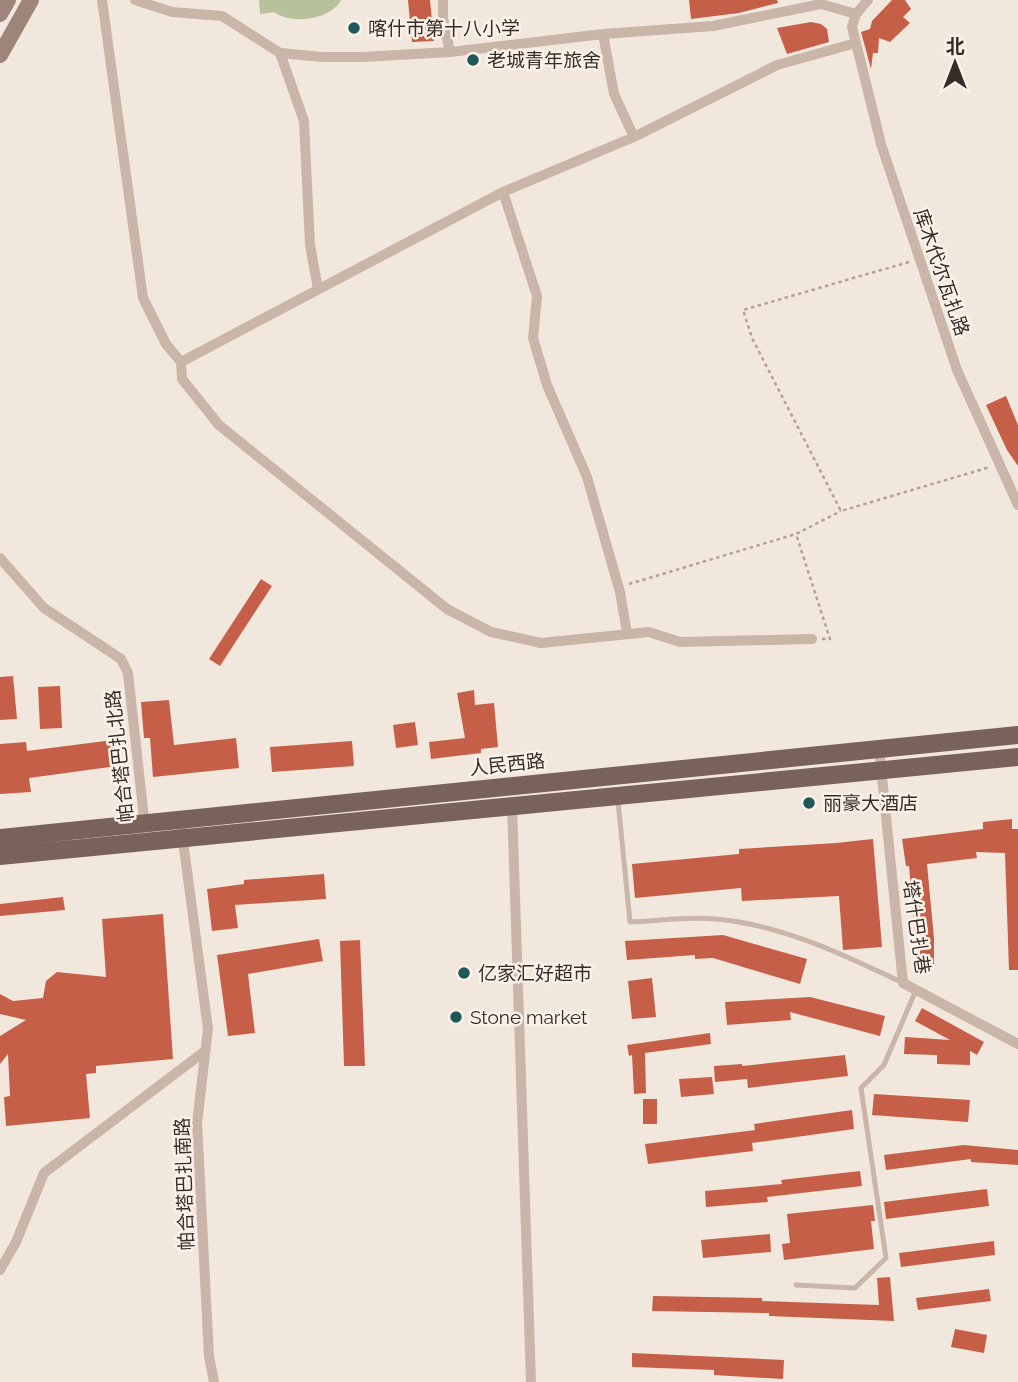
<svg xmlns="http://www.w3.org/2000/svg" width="1018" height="1382" viewBox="0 0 1018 1382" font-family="Raleway,'Noto Sans SC',sans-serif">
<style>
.green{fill:#b7c19c}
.building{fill:#c65f47}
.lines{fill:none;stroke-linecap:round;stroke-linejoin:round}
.path{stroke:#b6a092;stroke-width:2.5;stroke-dasharray:3.5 3.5;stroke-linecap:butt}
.lane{stroke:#cab6a8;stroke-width:5}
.street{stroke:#cab6a8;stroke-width:10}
.secondary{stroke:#9e8579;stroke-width:16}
.primary{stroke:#796259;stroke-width:18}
.poi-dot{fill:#1e5859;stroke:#faf1e9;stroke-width:2.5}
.labels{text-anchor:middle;stroke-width:5;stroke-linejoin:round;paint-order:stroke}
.poi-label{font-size:19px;fill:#372c28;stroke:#faf1e9;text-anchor:start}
.street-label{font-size:19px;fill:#372c28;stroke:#faf1e9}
</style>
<rect width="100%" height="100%" fill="#f2e7dc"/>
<path class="green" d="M259,0H341C331,20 291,25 274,12L260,14Z"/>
<path class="building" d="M408,0H430L434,41L412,42Z
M689,0H777L778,3L739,13L691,19Z
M892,0H905L911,9L903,17L910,23L890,42L879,38L878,53H873L871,69L861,32L870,29L872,21Z
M811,22L821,24L827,29L829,42L787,54L777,28Z
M1006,396L1018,425V466L1007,450L986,405Z
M261,579L272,586L220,666L209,659Z
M13,676L17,719L0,720V677Z
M60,686L62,728L40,729L38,687Z
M474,690L475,705L494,703L498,747L481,749V753L431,759L429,742L465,738L457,693Z
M169,700L174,745L236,738L239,768L153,777L150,738H144L141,702Z
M415,722L418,745L396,748L393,725Z
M113,740L117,766L29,778L31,792L0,794V744L26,742L27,751Z
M352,741L354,766L272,772L270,747Z
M1012,819V829H1018V970H1009L1005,853L976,852L977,858L927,864L934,938V964H920V932H915L909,866H906L902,839L983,829V822Z
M873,839L882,947L843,950L839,896L742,901L741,888L635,898L632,864L739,854V849L836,843Z
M324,874L326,899L235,905L238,928L212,931L207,889L244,884V880Z
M63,897L65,910L0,916V904Z
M163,914L173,1059L96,1066V1073L86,1074L90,1118L6,1126L4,1097L10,1096L8,1054L0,1064V1036L26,1020L0,1014V994L13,1001L43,998L46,981L57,972L106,977L102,919Z
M723,935L807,959L800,984L713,958L695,959V955L627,960L625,941Z
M319,939L323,961L248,974L255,1033L228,1036L217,955Z
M360,940L365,1066H344L340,941Z
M652,978L656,1017L632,1019L628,981Z
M810,997L885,1016L880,1036L790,1012L791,1020L727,1025L725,1002Z
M922,1008L984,1042L977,1055L970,1051V1065L937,1064V1055L904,1054L905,1037L950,1040L915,1021Z
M710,1033L711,1044L645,1053L646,1093L634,1094L632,1055L629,1056L627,1045Z
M845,1055L848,1076L748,1088L747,1079L715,1082L714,1066L742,1064V1066Z
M712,1077L714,1094L681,1097L679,1079Z
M874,1094L970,1100L968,1122L872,1115Z
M643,1099H657V1124H643Z
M852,1110L854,1129L752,1143L753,1151L648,1164L645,1144L755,1130L754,1124Z
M964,1145L1018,1150V1165L971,1162V1159L886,1170L884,1155Z
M860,1171L862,1186L767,1197L768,1202L706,1207L705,1191L782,1184L781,1180Z
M987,1189L989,1206L886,1219L884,1202Z
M873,1205L875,1221H871L874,1249L784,1260L782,1244L790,1243L787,1214Z
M770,1234L771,1252L703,1258L701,1240Z
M994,1241L995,1255L901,1267L899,1253Z
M890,1277L894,1321L769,1316V1313L652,1311L653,1296L762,1298V1301L879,1305L877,1278Z
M989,1289L991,1301L918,1310L916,1298Z
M955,1329L987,1335L984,1353L951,1347Z
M632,1353L784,1360L783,1379L714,1375V1370L632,1367Z"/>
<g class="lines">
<path class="path" d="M909,262L743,310L752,338L841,511L990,467
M629,584L796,534
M822,639H830L796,534L841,511"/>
<path class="lane" d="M618,801L630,922C658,921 689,916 716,919C783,925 844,955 903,983
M796,1285L855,1288L886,1258L861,1088L884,1065L916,990"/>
<path class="street" d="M102,0L143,298L166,344L181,362L182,379L219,425L447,609L491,632L541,643L649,632L680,642L812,639
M135,0L172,12L222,16L280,53L322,57H363L450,52L603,34L713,26L821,4L856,14
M443,0V18L450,52
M868,0L856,14L852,27L881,144L957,370L1018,505
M603,34L614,94L634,137
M280,53L304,121L310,245L318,289
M503,192L537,296L533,338L547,385L587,477L620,592L627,633
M181,362L503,192L634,137L777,65L856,43
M0,558L44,608L121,659L128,673L145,827
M879,748L903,983L1018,1044
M512,805L531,1382
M180,818L208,1029L197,1123L209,1356L214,1382
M0,1270L16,1242L44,1173L205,1051"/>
<path class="secondary" d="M0,14L8,0
M0,55L31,0"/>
<path class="primary" d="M0,838L1018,735
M0,856L1018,757"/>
</g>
<g class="poi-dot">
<circle cx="354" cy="28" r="7"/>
<circle cx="473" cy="60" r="7"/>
<circle cx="809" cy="803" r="7"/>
<circle cx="464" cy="973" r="7"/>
<circle cx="456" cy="1017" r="7"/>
</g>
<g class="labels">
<g class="poi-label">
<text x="368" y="35">喀什市第十八小学</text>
<text x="487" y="67">老城青年旅舍</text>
<text x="823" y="810">丽豪大酒店</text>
<text x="478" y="980">亿家汇好超市</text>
<text x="470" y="1024">Stone market</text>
</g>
<g class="street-label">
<text transform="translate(942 272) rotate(71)" y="7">库木代尔瓦扎路</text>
<text transform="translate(119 756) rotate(-96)" y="7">帕合塔巴扎北路</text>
<text transform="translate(507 764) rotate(-6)" y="7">人民西路</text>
<text transform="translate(917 927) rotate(82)" y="7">塔什巴扎巷</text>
<text transform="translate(184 1184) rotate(-92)" y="7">帕合塔巴扎南路</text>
</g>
</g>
<g transform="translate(955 63)" stroke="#faf1e9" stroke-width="5" paint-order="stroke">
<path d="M0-5L12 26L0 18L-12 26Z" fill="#372c28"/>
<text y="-10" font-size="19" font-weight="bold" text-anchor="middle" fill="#372c28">北</text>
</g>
</svg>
